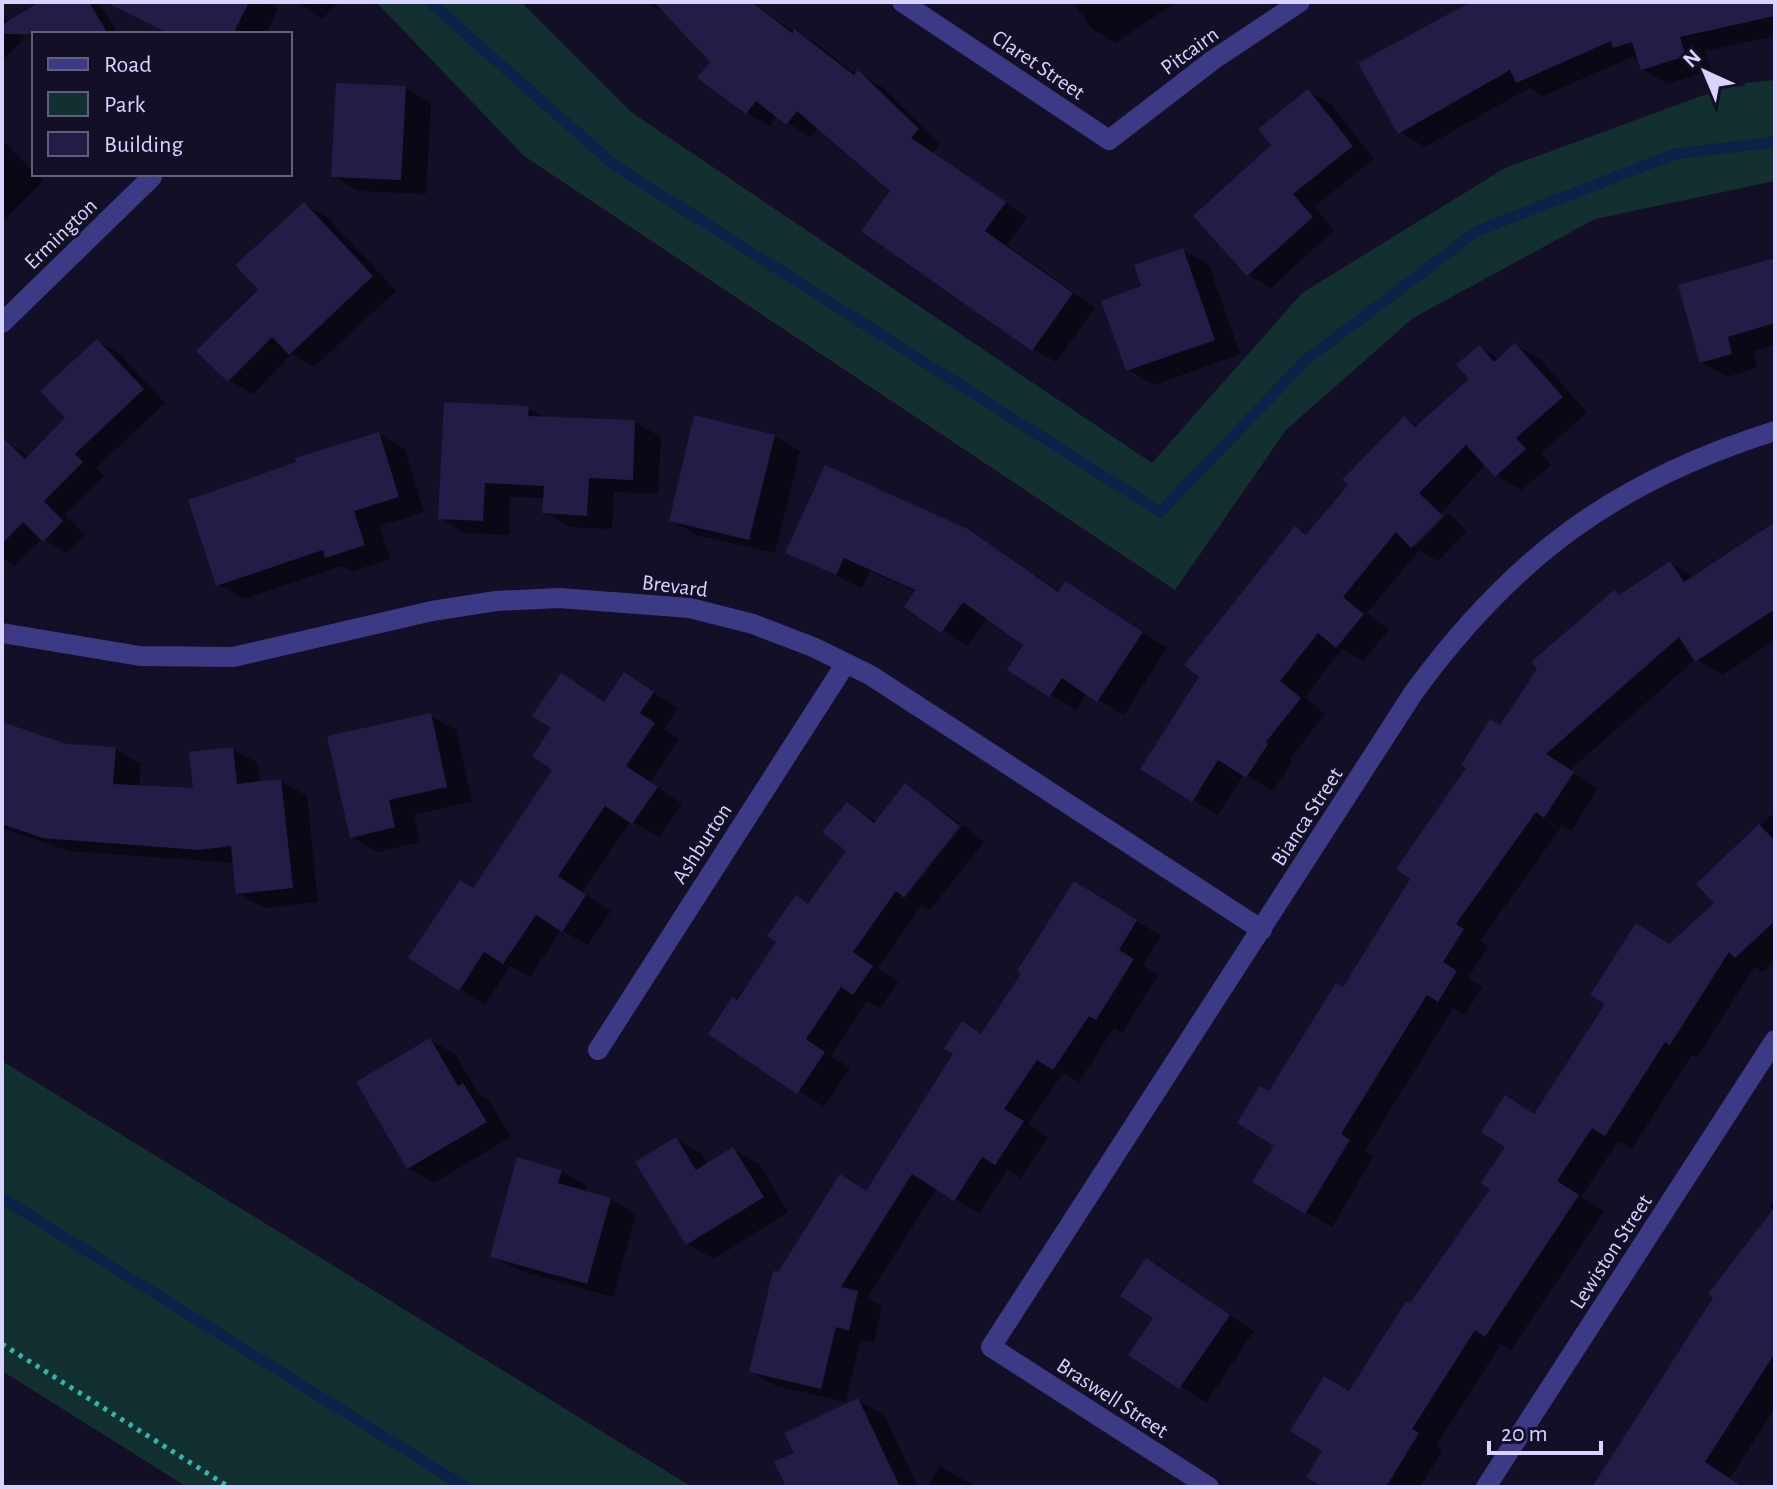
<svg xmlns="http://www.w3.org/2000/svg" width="1777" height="1489" viewBox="0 0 1777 1489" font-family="'Alegreya Sans',sans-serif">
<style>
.green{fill:#12302f}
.shadow{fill:#0007}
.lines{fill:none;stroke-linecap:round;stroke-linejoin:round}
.stream{stroke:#0c2248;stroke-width:11}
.building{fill:#241b47}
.path{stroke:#2fb8b0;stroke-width:5;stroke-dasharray:4 6;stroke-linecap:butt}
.minor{stroke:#3d3a85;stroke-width:20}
.labels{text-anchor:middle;stroke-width:6;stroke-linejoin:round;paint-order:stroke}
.street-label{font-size:22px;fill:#d9d4ff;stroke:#130f26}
</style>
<rect width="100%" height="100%" fill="#130f26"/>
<path class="green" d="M376,2H521L631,112L1152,463L1302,293L1505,168L1734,84L1775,80V181L1595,219L1413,318L1286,430L1175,590L524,156Z
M2,1061L692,1487H187L2,1371Z"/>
<path class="shadow" d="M43,2H98L118,34H34V44L18,17Z
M146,2H266L278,9L266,34H170L139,17Z
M297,2H339L322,19Z
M646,2H737L754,7L818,45L857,75L881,86L940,144L932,153L1027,217L1007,245L1095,308L1056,362L1033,349L892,191L818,127L810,137L777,116L770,126L747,113L712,62L665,13Z
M1073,2H1176L1116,43L1091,28Z
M1475,2H1775V36L1705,51L1711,70L1668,84L1642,69L1640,61L1632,57L1543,96L1529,88L1425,147L1399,132Z
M2,15L25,38L2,61Z
M405,88L431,103L426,194L358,191L333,176Z
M1308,91L1331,104L1374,159L1314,207L1334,230L1271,288L1248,275L1274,146Z
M2,140L43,181L2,222Z
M304,204L328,218L396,291L314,367L292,354L253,394L229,381L261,290Z
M1183,250L1209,265L1240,354L1154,385L1128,370L1144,287Z
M1775,260V345L1753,351L1757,368L1727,377L1701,362Z
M97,341L120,354L165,403L96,468L104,476L65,515L85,535L66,553L42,538L15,566L2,558V439L30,457L68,418Z
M1515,345L1541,360L1587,413L1541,453L1551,465L1522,490L1496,475L1486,464L1411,546H1416L1448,513L1467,531L1438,561L1419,550L1367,613L1389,630L1363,661L1342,649L1305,697L1325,714L1290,759L1293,760L1273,791L1244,774L1218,815L1193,800L1296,528L1308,535L1404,418L1419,427L1472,380L1479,347L1499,359Z
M528,408L546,418L635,422L661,437L658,494L614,492L612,529L570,527L545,512V498L510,497L509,535L465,533L440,518Z
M379,434L405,449L424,512L379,526L390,559L353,571L342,566L244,599L218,584Z
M774,436L800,451L775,553L697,535L671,520Z
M1775,526V640L1723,675L1696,659L1570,770L1598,789L1571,831L1562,826L1480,941L1488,946L1468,978L1482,987L1465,1015L1453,1008L1365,1151L1374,1156L1332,1227L1254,1182L1277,1145L1270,1094L1343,990L1501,727L1614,592L1621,596L1670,563L1695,577L1762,533L1761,529Z
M967,531L1060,592L1091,598L1167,648L1124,715L1087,693L1076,710L1009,669L1026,644L988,617L968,646L906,606L916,592L870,571L862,588L788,552Z
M625,675L678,708L664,729L679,739L650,782L682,804L659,837L631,821L582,892L611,911L588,945L561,930L530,977L510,966L485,1005L411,958L474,890L555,769L553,728L562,676L606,703Z
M430,715L456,730L472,801L414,815L420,842L378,852L352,837Z
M2,724L66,746L115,749L141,764L139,787L195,791L232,749L258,763L260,783L281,781L307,796L318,902L264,908L238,893L235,863L70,851L2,828Z
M906,786L960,823L900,898H905L963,825L984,842L930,910L922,905L878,968L898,982L880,1008L867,1001L831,1056L850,1068L824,1107L710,1033L849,851L847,804L877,822Z
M1775,812V960L1762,972L1754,967L1697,1058L1692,1055L1632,1149L1618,1141L1581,1197L1604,1211L1511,1350L1501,1344L1436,1446L1443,1450L1420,1487H1326L1325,1450L1350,1393L1493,1188L1536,1116L1670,945L1716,903L1699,884Z
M1100,898L1161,936L1143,965L1158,975L1122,1033L1114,1028L1079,1082L1063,1073L1028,1124L1048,1137L1021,1178L1007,1170L979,1213L937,1188L867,1298L882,1307L874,1343L860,1340L846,1402L776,1386L751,1372L779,1275L867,1193L982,1035Z
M430,1040L456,1055L478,1094L489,1100L511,1137L434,1183L408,1168Z
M676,1139L701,1154L708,1165L733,1149L759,1164L788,1212L714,1259L688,1244Z
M561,1171L587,1186L585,1192L610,1199L636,1214L613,1297L518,1270L492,1256Z
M1775,1198V1408L1730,1478L1743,1487H1593L1775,1210L1769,1207Z
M1147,1261L1254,1331L1206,1403L1131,1354L1155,1317Z
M858,1400L884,1415L918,1487H788L796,1454Z
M940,1466L966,1481L975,1487H927Z"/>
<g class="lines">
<path class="stream" d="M430,2L614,165L1160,512L1306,360L1477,231L1675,154L1775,142
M2,1198L465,1487"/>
</g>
<path class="building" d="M39,2H89L108,34H2V25Z
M105,2H249L233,34H170Z
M654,2H751L792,33L794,29L854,75L858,70L919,129L911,138L1006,202L985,231L1073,293L1032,351L861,231L890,191L797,111L786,125L756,101L746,114L697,78L710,62Z
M1471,2H1775V16L1680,37L1686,56L1641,70L1632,42L1613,48L1611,41L1516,83L1510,70L1398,134L1358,63Z
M336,83L406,86L401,180L331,177Z
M1308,89L1353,146L1293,194L1313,217L1247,276L1193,216L1271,145L1258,129Z
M304,202L373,276L289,355L272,337L228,382L196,351L258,290L235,265Z
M1183,248L1215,340L1126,371L1101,301L1141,286L1134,265Z
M1775,258V323L1728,337L1732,354L1700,363L1678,285Z
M97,339L144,389L75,454L83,462L44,501L63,521L43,542L23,522L2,544V437L25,459L65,418L40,391Z
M1515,343L1563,397L1516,438L1526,449L1495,477L1466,445L1419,493L1443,516L1411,548L1396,532L1343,597L1364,614L1336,648L1318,633L1280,681L1301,698L1266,742L1268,744L1246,778L1218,760L1192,802L1140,769L1199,677L1184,665L1295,526L1306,535L1348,485L1342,480L1404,416L1415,427L1469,379L1456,365L1479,345L1494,362Z
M444,402L529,406L528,416L635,420L633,480L589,478L587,516L542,513L544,486L485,483L483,521L438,519Z
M694,415L775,435L749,540L669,521Z
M379,432L399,497L354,511L365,545L325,558L323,550L216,586L188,500L296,462L295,458Z
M825,465L968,529L1058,592L1065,581L1143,632L1097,702L1062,678L1049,697L1007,670L1023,645L963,602L941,633L904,607L915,590L844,558L836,575L785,553Z
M1775,522V609L1695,662L1679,637L1546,754L1574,772L1544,818L1536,812L1456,924L1464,929L1443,962L1457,971L1438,1002L1427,995L1341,1134L1350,1140L1305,1214L1252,1182L1274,1146L1237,1123L1260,1086L1269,1091L1336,983L1343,987L1410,879L1396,869L1466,768L1461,765L1490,719L1500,725L1537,669L1531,662L1614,590L1619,595L1670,561L1684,582Z
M624,672L654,692L640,713L655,723L626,766L658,787L632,824L605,806L558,876L586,895L562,932L536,915L503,964L484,952L459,991L408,958L460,880L473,888L552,770L532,756L551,728L532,716L561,673L604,702Z
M431,713L447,787L389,800L395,827L350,838L327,736Z
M2,722L67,744L116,747L113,784L193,788L189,752L233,747L237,784L281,779L293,888L236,894L231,846L199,850L42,838L2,824Z
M905,783L960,826L904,897L896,891L853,952L873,966L853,995L841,987L806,1039L825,1052L797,1094L708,1034L732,997L737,1000L776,942L767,936L796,895L808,904L846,851L822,832L847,802L874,823Z
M1759,824L1775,841V921L1735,958L1729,952L1670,1045L1665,1042L1605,1136L1592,1128L1557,1181L1579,1195L1485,1337L1475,1330L1412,1429L1419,1433L1386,1487H1322L1306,1477L1322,1451L1290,1431L1324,1376L1349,1391L1406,1301L1410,1303L1490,1189L1481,1183L1505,1147L1481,1132L1505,1095L1534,1114L1605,1004L1590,995L1636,923L1669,944L1714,903L1696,884Z
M1074,881L1137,920L1119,950L1134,959L1096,1020L1089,1016L1053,1070L1037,1060L1004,1109L1024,1121L995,1165L982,1157L954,1201L912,1174L841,1287L858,1291L849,1331L836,1327L821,1389L749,1372L773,1271L778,1272L840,1174L866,1191L953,1054L944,1049L962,1021L981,1034L1021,974L1017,971Z
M430,1038L458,1086L463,1083L487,1122L407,1169L356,1082Z
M676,1137L696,1170L733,1147L764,1197L686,1245L635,1162Z
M517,1157L562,1170L558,1183L611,1198L587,1284L490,1257Z
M1775,1207V1353L1705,1462L1743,1487H1592L1713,1298L1708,1294Z
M1146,1258L1230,1315L1179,1389L1128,1355L1153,1318L1120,1296Z
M858,1398L900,1487H786L774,1462L794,1453L784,1433Z"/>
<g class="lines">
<path class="path" d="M2,1344L229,1487"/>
<path class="minor" d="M902,2L1109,140L1213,60L1300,2
M2,323L152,177
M2,633L140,656L233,657L432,611L496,601L559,598L690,608L753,624L813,647L870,675L1262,930
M598,1050L846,663
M1209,1487L991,1347L1414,692C1513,557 1615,481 1775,431
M1486,1487L1775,1040"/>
</g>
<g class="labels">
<g class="street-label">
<text transform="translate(1189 50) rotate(-36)" y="8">Pitcairn</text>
<text transform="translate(1039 64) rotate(34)" y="8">Claret Street</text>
<text transform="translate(60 233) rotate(-44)" y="8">Ermington</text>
<text transform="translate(675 585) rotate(7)" y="8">Brevard</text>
<text transform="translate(1306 816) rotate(-57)" y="8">Bianca Street</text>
<text transform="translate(701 843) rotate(-57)" y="8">Ashburton</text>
<text transform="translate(1610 1251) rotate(-57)" y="8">Lewiston Street</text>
<text transform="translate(1113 1397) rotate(33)" y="8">Braswell Street</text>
</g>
</g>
<rect width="1777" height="1489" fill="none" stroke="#d9d4ff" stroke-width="8"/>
<rect x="32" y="32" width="260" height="144" fill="#130f26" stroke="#625e7d" stroke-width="2"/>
<rect x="48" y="58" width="40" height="12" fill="#3d3a85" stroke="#625e7d" stroke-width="2"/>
<text x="104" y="72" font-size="24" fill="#d9d4ff">Road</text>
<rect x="48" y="92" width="40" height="24" fill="#12302f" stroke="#625e7d" stroke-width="2"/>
<text x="104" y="112" font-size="24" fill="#d9d4ff">Park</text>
<rect x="48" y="132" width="40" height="24" fill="#241b47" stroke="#625e7d" stroke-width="2"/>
<text x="104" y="152" font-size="24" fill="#d9d4ff">Building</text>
<g transform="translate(1705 72) rotate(316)" stroke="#130f26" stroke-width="6" paint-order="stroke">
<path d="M0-6L14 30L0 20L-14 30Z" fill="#d9d4ff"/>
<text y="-12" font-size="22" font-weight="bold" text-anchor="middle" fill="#d9d4ff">N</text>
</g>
<path d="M1489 1441v12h112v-12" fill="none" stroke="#d9d4ff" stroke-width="4"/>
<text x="1501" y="1441" font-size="24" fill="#d9d4ff" stroke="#130f26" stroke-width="6" paint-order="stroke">20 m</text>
</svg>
